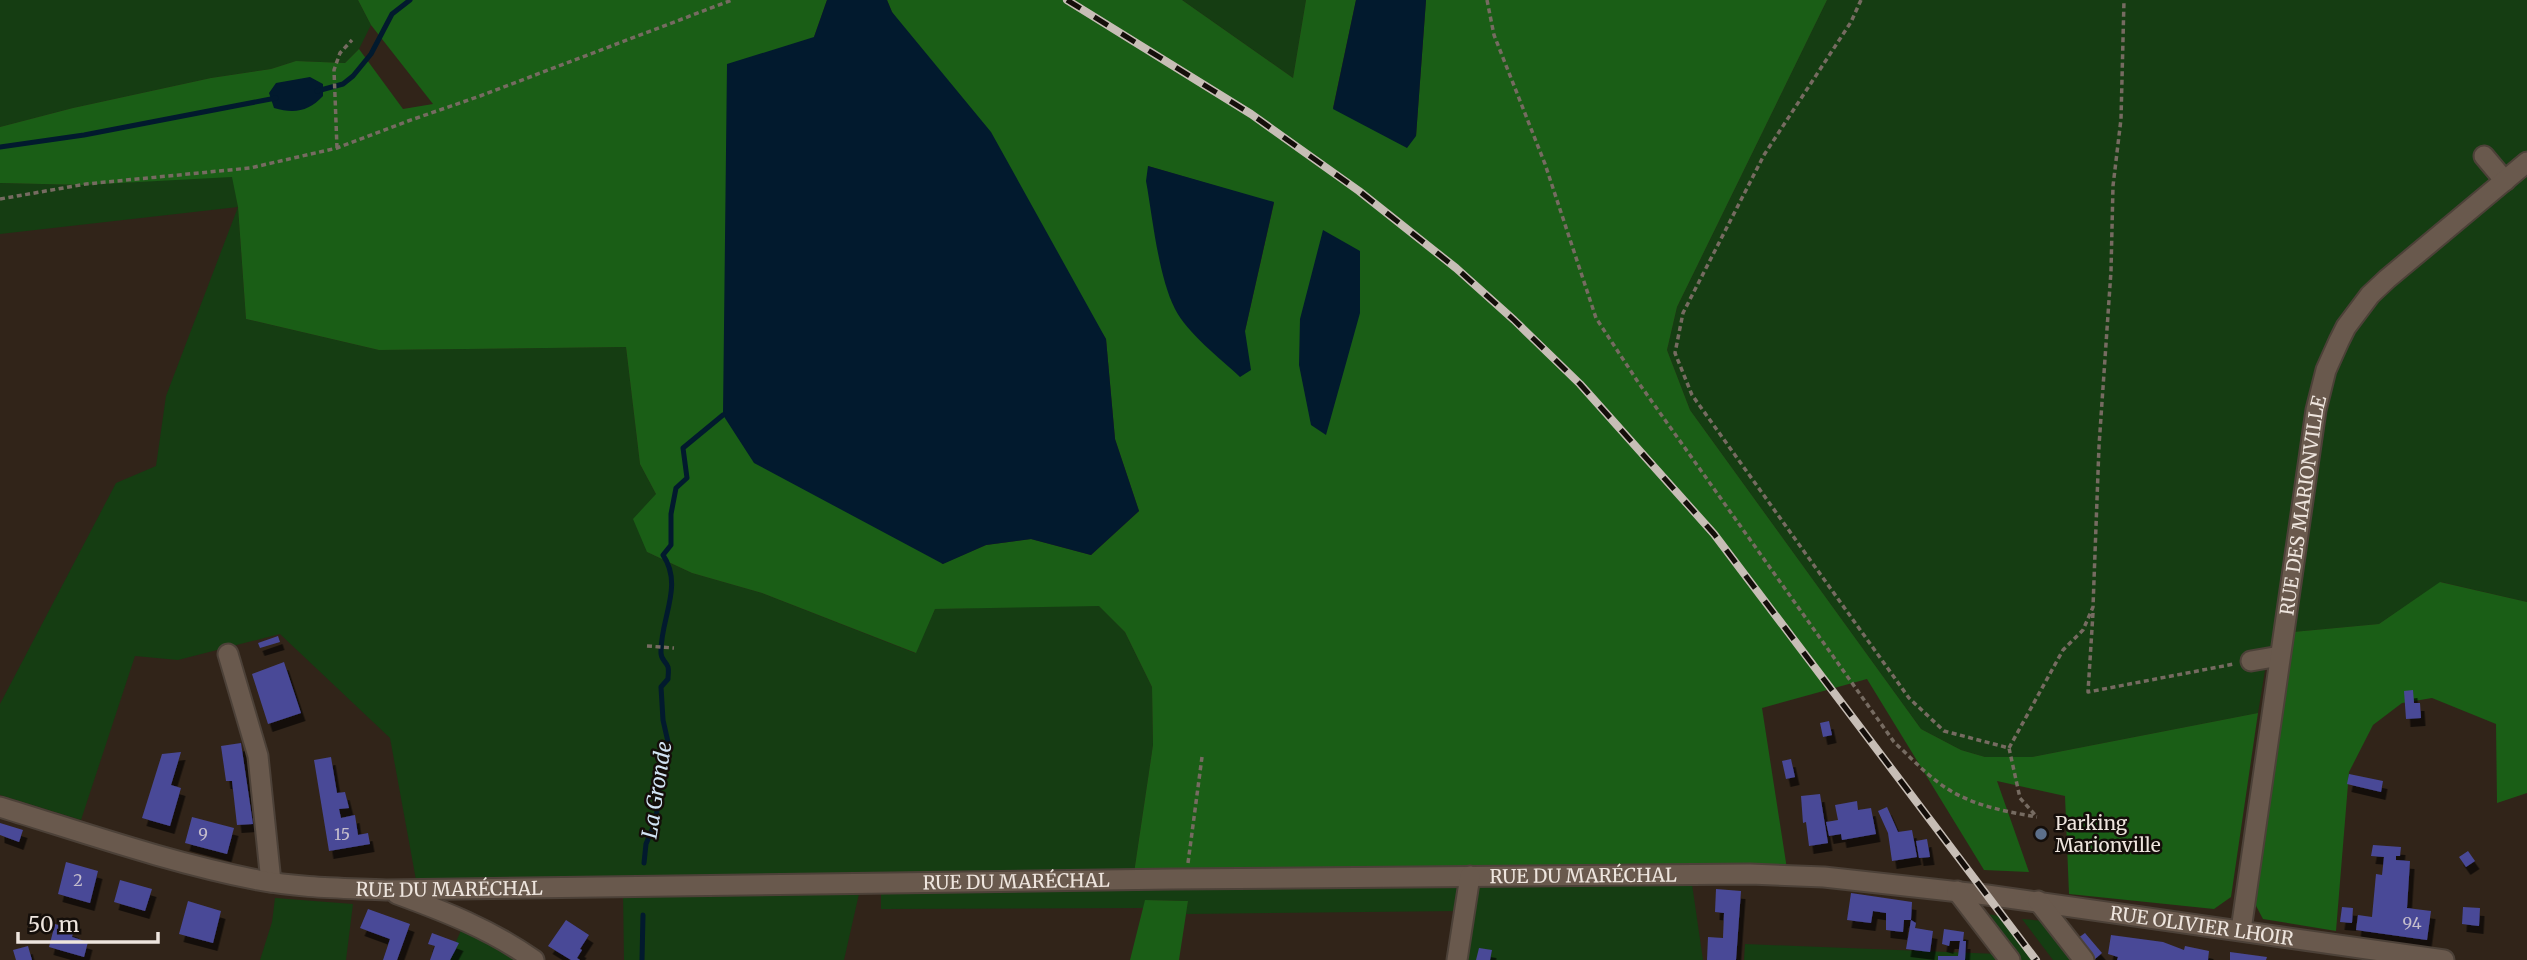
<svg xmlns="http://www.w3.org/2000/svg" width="2527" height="960" viewBox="0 0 2527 960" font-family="Merriweather,serif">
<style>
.green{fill:#153d12}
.forest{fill:#1a5e16;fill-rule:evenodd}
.water{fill:#021a2e}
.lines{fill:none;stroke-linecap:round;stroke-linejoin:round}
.stream{stroke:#021a2e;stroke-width:5}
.building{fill:#494997;filter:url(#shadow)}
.minor-casing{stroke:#4c4138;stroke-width:23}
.path{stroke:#766b61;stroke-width:3.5;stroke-dasharray:5 3.5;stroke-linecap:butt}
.minor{stroke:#69594d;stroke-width:19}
.rail-casing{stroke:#c7beb6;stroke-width:8}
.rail{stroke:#140e0a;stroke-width:5;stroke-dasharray:16;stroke-linecap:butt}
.service-dot{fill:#5c6f8a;stroke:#140e0a;stroke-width:2.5}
.labels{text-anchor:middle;stroke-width:5;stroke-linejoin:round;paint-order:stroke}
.number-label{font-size:16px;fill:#c5becc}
.street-label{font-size:19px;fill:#eee5de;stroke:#140e0a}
.poi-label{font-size:19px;fill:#eee5de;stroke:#140e0a;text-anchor:start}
.water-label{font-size:21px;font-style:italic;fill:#d2e4f5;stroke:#140e0a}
</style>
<defs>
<filter id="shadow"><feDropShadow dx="4.5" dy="8" stdDeviation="0" flood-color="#0009"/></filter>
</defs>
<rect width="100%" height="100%" fill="#312419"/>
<path class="green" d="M0,0H358L371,25L359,49L345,63L296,61L271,69L211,78L73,108L0,127Z
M1182,0H1306L1293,78Z
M1827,0H2527V602L2441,582L2379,624L2293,632L2267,658L2258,713L2032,757H1985L1961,750L1921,729L1690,410L1667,350L1677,307Z
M233,176L238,207L246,319L379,350L626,347L640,464L656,494L647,552L692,573L762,593L915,653L935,609L1099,605L1125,632L1152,687L1153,745L1134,873L416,880L390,738L280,634L178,660L135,656L81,820L0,795V704L116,483L156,466L166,396L238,207L0,234V183L83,185Z
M1692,884L1703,960H1463L1476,885Z
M1455,885L1459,895V911L1186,914L1188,901L1146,900L1144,908L881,909V894Z
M623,893L859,894L844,960H624Z
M275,898L353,904L346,960H260L272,922Z
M1982,913L1999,916L2031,960H2017Z
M2022,919L2044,921L2074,960H2053Z
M462,928L514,960H448Z
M1745,944L1998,954L2003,960H1744Z"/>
<path class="forest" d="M358,0H827L814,37L942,564L986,545L1031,539L1091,555L1139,511L1115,439L1106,339L892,12L887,0H1182L1293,78L1306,0H1356L1333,108L1416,136L1426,0H1827L1677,307L1667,350L1690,410L1921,729L1961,750L1985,757H2032L2258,713L2231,897L2214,909L2069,894L2065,796L1997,781L2029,872L1984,870L1867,679L1762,708L1787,869L1134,873L1153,745L1152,687L1125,632L1099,606L935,609L916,653L762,593L692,573L647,552L633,519L656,494L640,464L626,347L379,350L246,319L238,207L232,177L83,185L0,183V127L73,108L211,78L271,69L296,61L345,63L359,49L403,109L433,104L371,25ZM1148,166L1274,203L1245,331Z
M2440,582L2527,602V793L2497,803L2496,724L2432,698L2402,703L2373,725L2349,772L2336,931L2263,919L2254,902L2293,632L2379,624Z
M1145,900L1188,901L1179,960H1130Z"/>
<path class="water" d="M827,0H887L892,12L991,132L1106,339L1115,439L1139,511L1091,555L1031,539L986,545L943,564L754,463L723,415L727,64L814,37Z
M1356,0H1426L1416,136L1407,148L1333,109Z
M310,77L323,84V96C309,111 295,114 274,108L269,93L276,83Z
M1148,166L1274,202L1245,331L1251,370L1240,377C1220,358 1187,333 1175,309C1158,275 1153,219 1146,181Z
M1323,230L1360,251V313L1326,435L1311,425L1299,365L1300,319Z"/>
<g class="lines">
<path class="stream" d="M317,91L343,84L353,76L371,54L392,14L410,0
M0,147L84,135L276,98
M644,863L646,844L656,820L662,758L668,742L663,720L661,687L668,679C668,675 669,671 668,667C666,661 661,660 661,653C660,619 684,586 663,555L671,545V514L676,488L687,478L683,448L723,415
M642,960L643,915"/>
</g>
<path class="building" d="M278,636L280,642L260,648L258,643Z
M284,662L301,713L268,724L252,674Z
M2413,690L2414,703H2420L2421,718L2406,719L2404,691Z
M1829,721L1832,735L1823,737L1820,723Z
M241,743L253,824L237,825L232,781H226L221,746Z
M181,752L171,785L181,788L170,826L142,818L162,754Z
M331,757L337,793L345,792L349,808L339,809L341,818L355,815L358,835L368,833L370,844L329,851L314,760Z
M1791,759L1795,777L1786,779L1782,761Z
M2349,774L2383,781L2381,792L2347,784Z
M1820,794L1828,843L1809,846L1806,822L1803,823L1801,796Z
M1857,801L1858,810L1871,808L1876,834L1842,840L1841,834L1829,836L1826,822L1838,820L1835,805Z
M1887,807L1898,832L1912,830L1917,857L1892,861L1888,833L1878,811Z
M192,817L234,828L227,854L185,843Z
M0,823L23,830L19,842L0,835Z
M1927,839L1930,857L1919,858L1916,841Z
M2373,845L2401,847L2400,856H2396V860L2410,861L2407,908L2431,911L2427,940L2356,930L2358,915L2372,917L2376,874L2382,875L2384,857L2371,856Z
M2468,851L2475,861L2466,867L2459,857Z
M66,862L98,871L90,903L58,894Z
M120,880L152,889L145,911L114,902Z
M1716,889L1741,891L1736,960H1707L1708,937L1723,938L1724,913L1715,912Z
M1851,893L1912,902L1911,920H1904L1903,932L1886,930V913L1873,911L1871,923L1847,920Z
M188,901L221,911L213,943L179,934Z
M2342,907L2353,908L2352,923L2340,922Z
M2463,907L2480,908L2479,926L2462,924Z
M368,909L410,924L397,960H383L390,939L360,928Z
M566,920L589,935L580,949L582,950L577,958L580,960H571L548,946Z
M1911,920L1916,923L1915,928L1933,931L1930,952L1906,949Z
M55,924L74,930L72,937L88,942L84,957L49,947Z
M1944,929L1964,932L1963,941H1966L1965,960H1938V956H1958L1960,941H1950L1949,946L1942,944Z
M432,933L459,943L450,960H430L435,946L428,944Z
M2085,933L2102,953L2095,959L2078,938Z
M2111,935L2163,942L2184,950L2185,946L2209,951L2208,960H2117L2118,957L2108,954Z
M28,946L32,960H16L13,950Z
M1479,948L1492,950L1490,960H1476Z
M2230,952L2267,957L2266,960H2230Z"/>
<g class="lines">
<defs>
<g id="minor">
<path d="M2484,156L2505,181"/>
<path d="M228,654L258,756L271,882"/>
<path d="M2251,661L2280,656"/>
<path id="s1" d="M0,807C85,833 171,863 258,880C300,888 343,888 386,890L1172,879L1750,874L1824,877L1987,895L2444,960"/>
<path d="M1957,891L2010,960"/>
<path d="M397,894C446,912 490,929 534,960"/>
<path d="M2038,901L2084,960"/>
<path id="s2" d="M2241,930L2316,410L2326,370L2339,341L2346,327L2370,295L2387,279L2527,162"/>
<path d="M1457,960L1470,876"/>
</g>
</defs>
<use href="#minor" class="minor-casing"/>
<path class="path" d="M1487,0L1494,35L1545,164L1596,318L1638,382L1894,742C1909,756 1923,771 1939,783C1968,805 2003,811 2037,817
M1861,0L1851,22L1764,155L1683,313L1675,353L1692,395L1909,698L1944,731L2009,748L2020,798L2036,816
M337,148L334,70L340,53L352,40
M0,199L86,184L250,168L337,148L408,121L480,96L732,0
M2093,613L2088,692L2234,664
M647,646L674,648
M2009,748L2063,650L2083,630L2093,607L2099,446L2111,271L2113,186L2121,119L2124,0
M1188,863L1202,757"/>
<use href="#minor" class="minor"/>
<defs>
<path id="rail" d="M1067,0L1251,114L1359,191L1456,268L1514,320L1580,384L1714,534L2036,960"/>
</defs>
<use href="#rail" class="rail-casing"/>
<use href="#rail" class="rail"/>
</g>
<circle class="service-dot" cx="2041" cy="834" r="7"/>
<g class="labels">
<g class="number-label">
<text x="203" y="840">9</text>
<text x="342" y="840">15</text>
<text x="78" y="886">2</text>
<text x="2412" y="929">94</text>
</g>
<g class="street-label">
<text dy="7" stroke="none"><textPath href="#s2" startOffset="429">RUE DES MARIONVILLE</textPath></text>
<text dy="7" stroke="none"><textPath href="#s1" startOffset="1594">RUE DU MARÉCHAL</textPath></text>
<text dy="7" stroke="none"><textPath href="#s1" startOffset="1027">RUE DU MARÉCHAL</textPath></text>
<text dy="7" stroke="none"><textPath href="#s1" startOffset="460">RUE DU MARÉCHAL</textPath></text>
<text dy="7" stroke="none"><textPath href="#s1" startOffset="2216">RUE OLIVIER LHOIR</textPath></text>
</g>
<g class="poi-label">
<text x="2055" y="830">Parking<tspan x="2055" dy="22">Marionville</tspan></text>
</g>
<g class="water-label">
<text transform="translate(657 790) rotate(-81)" y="7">La Gronde</text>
</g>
</g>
<path d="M18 932v10h140v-10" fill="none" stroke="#eee5de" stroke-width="3.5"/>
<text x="28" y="932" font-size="21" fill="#eee5de" stroke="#140e0a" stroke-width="5" paint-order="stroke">50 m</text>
</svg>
